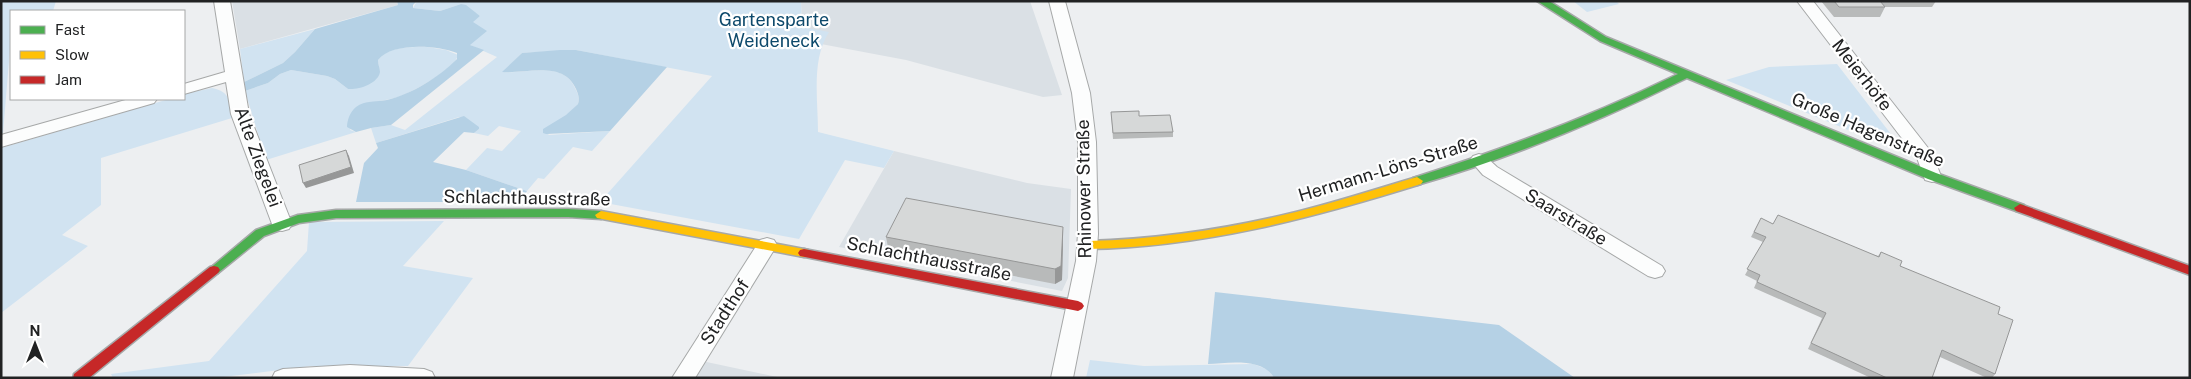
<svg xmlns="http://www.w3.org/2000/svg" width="2191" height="379" viewBox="0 0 2191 379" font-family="'Public Sans',sans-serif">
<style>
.built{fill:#dae0e5}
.green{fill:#d1e3f1}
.forest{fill:#b5d1e5}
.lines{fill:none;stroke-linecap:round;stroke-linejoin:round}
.street-casing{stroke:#a6a8a8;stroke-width:2}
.fast-casing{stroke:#a6a8a8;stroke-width:3}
.slow-casing{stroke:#a6a8a8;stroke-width:3}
.jam-casing{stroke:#a6a8a8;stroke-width:3}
.street{fill:#fcfdfd;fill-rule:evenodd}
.fast{fill:#4caf50;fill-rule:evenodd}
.slow{fill:#ffc107;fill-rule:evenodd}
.jam{fill:#c62828;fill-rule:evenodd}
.wall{fill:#b8baba}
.shaded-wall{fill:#969797}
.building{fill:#d6d8d8;stroke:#969797}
.labels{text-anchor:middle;stroke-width:4.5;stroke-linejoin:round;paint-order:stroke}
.park-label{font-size:18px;fill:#0d496b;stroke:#fff}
.street-label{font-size:18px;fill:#212223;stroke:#fff}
</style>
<rect width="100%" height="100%" fill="#edeff1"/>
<path class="built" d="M232,1H397L398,5L240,49Z
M801,1H1030L1062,95L1043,97L906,60L821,44L802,27Z
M894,151L1027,183L1071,189L1068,278L1062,291L839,247Z
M702,361L782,378H691Z"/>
<path class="green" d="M1,1H56L53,11H11V37L3,133H1Z
M417,1H801L802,27L829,32C811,60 818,99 818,132L894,151L884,168L845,160L799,239L600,202L712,76L576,50L522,53L503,72C527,74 563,60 575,88C578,94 580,98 578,104L548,135L610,131L592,151L573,147L544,179L538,178L527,191L466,170L487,148L502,151L521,131L499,126L488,136L474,133L479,129L459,117L376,143L371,128L391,125L405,130L497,57L470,45L472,21L480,16L461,4L440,11L413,8Z
M1573,1H1616L1619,4L1587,12Z
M315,29L295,52L283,63L244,82L240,49Z
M427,47L446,50L458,55C456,68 414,91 401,96C390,100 378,101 366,103L350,130L356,132L266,160L245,91L268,83L280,74L291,70L327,76L335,79L348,89C359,86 377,85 379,72C380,69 378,64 378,60C388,46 411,47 427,47Z
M1837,64L1897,142L1892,148L1726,80L1769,67Z
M212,88C231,92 229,101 232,118L101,158V205L62,235L88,246L1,313V148L169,99H184V94Z
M444,221L403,266L473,278L408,366H311L215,378H113L111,374L209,361L307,251L309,222Z
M1090,360L1144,366L1253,364C1262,367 1269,369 1274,378H1086Z"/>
<path class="forest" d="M397,1H417L413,5V8L440,11L461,4L466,5L480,16L473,22L487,31L470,45L484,50L391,125L371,128L356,132L347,127C347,120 350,112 356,107C365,100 377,102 387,100C412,94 439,77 457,59V53C438,45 391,42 378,60C378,64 380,69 380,72C378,84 358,90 348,89L335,79L327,76L291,70L280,74L268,83L245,91L244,82L283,63L295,52L315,29L398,5Z
M560,50H576L667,67L610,131L546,134L543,133V129L566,115L578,104C580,98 578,94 576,89C563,60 527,74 502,72L522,53Z
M464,116L479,127V129L474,133L464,132L433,162L466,170L527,191L520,202H356L364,163L378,148L376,143Z
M1215,292L1499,325L1575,378H1274C1263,357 1227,363 1208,364Z"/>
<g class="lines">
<defs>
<path id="street" d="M214,1H230L249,114L292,224L289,229L282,231L275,229L272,224L231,114L226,82L184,94V84L225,72Z
M1049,1H1065L1090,93L1096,142L1098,234L1096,261L1073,378H1051L1076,261L1078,234V142L1072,93Z
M1797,1H1813L1932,153L1941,176L1939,180L1932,182L1925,180L1917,158Z
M129,99H157L154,103L1,147V135Z
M1479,154L1485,156L1497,167L1662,266L1665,271L1662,276L1655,278L1648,276L1483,175L1470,160L1473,156Z
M767,238L774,240L777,245L695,378H672L760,240Z
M350,365L424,369L432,372L435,378H272L275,372L283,369Z"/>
<path id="fast" d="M1537,1H1549L1606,37L1936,173L2024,205L2026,208L2020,212L2016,211L1928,179L1687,78C1602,120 1508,159 1417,185L1413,184L1411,181L1413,178C1504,149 1592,116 1678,74L1600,41Z
M568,209L601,211L607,215L601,219L568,217L336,218L299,223L264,236L218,273H210L208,270L256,230L298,215L336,210Z"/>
<path id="slow" d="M1417,177L1423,181L1421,184C1312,218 1203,247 1088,249L1084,248L1082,245L1084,242L1088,241C1159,239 1227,229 1296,212C1337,202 1376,189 1417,177Z
M601,211L804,249L808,250L810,253L808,256L804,257L597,218L595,215Z"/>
<path id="jam" d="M2020,204L2190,266V275L2016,211L2014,208Z
M804,249L1078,301L1082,303L1084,306L1082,309L1078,311L800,256L798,253L800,250Z
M214,266L218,267L220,270L218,273L89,378H73L74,374L210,267Z"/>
</defs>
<use href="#street" class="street-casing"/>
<use href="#fast" class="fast-casing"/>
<use href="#slow" class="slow-casing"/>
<use href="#jam" class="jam-casing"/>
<use href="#street" class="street"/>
<use href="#fast" class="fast"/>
<use href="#slow" class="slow"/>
<use href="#jam" class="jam"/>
</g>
<path class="wall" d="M1821,1H1936L1932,7H1885L1880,17H1834Z
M1111,112L1139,116L1173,132V137L1113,139Z
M1761,218L1773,224L1878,256L1881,252L1900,266L1998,314L1995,374L1992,378H1987L1940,357L1932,378H1871L1808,349L1822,318L1754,288L1757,281L1745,275L1763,242L1751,237Z
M1063,227V242L1062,280L1055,284L889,252L886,237Z"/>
<path class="shaded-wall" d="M346,150L349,156L354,173L306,188L303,183Z
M1063,227V242L1062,280L1055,284V269Z"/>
<path class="building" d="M1834,1H1880L1885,7H1839Z
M1139,111V116L1170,115L1173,132L1113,133L1111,112Z
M346,150L351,167L303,183L299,165Z
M906,198L1063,227L1061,266L1055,269L886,237Z
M1778,215L1879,257L1881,252L1902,261L1900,266L2000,307L1998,314L2013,320L1995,374L1942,350L1932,378H1887L1811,343L1826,313L1757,282L1760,275L1747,269L1766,237L1754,232L1761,218L1773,224Z"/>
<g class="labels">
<g class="park-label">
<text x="774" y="26">Gartensparte<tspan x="774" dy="21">Weideneck</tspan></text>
</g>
<g class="street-label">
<text transform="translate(1862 75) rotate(52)" y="6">Meierhöfe</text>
<text transform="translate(1868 130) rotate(23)" y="6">Große Hagenstraße</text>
<text transform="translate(258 157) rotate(70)" y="6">Alte Ziegelei</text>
<text transform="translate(1388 169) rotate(-17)" y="6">Hermann-Löns-Straße</text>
<text transform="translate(1084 189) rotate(-91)" y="6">Rhinower Straße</text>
<text transform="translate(527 198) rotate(1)" y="6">Schlachthausstraße</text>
<text transform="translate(1566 217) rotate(31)" y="6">Saarstraße</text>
<text transform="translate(929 259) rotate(11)" y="6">Schlachthausstraße</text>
<text transform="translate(725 312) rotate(-57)" y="6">Stadthof</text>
</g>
</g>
<rect width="2191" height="379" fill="none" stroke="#212223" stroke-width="5"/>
<rect x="10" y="10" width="175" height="90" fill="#ffffff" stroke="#a6a7a7"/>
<rect x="20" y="26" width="25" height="8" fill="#4caf50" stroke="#a6a7a7"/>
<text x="55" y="35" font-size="15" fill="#212223">Fast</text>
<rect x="20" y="51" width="25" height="8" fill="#ffc107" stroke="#a6a7a7"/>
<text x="55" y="60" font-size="15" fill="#212223">Slow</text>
<rect x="20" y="76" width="25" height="8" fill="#c62828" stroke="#a6a7a7"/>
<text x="55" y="85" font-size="15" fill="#212223">Jam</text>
<g transform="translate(35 344)" stroke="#ffffff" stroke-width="4" paint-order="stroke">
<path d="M0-4L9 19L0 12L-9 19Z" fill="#212223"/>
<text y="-8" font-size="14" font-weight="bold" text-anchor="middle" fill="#212223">N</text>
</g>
</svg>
